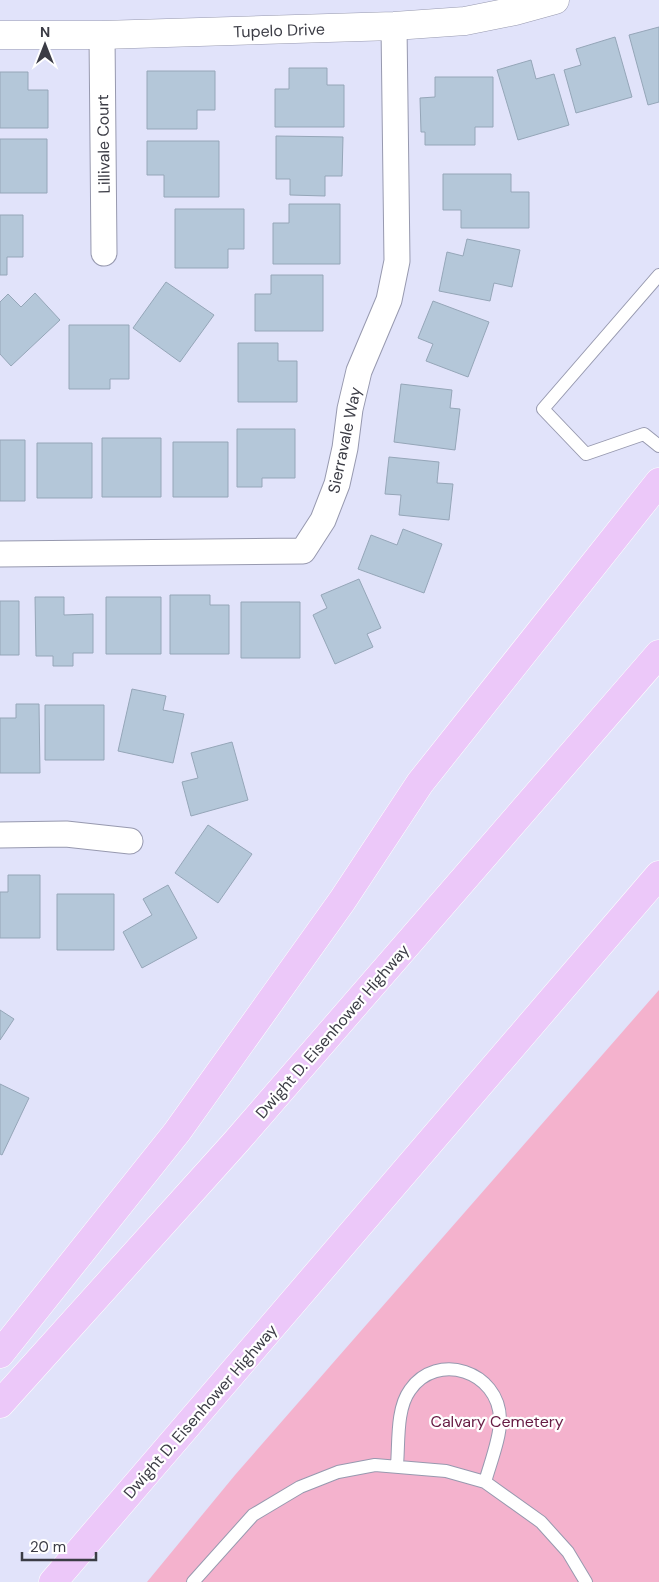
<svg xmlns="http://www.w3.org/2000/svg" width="659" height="1582" viewBox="0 0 659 1582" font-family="'DM Sans',sans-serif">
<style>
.green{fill:#f4b2cd}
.building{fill:#b4c7d9;stroke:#95a6b8}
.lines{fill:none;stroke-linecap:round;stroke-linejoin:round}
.service-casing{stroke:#9799af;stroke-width:14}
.minor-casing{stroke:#9799af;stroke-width:27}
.tertiary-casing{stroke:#9799af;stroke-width:29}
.motorway-casing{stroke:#fff;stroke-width:29}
.service{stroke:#fff;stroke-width:12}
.minor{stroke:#fff;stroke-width:25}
.tertiary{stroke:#fff;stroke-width:28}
.motorway{stroke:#ecc8f9;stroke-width:28}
.labels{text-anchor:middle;stroke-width:4.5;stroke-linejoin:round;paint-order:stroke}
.street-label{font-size:16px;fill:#3b3c45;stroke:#fff}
.park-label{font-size:16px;fill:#661b43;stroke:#fff}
</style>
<rect width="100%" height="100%" fill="#e1e3fa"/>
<path class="green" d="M659,990V1582H147L235,1475Z"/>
<path class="building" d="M659,27V102L648,105L629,35Z
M615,37L632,97L576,113L564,70L581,65L576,49Z
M531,60L536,79L554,74L569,125L518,140L497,70Z
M289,68H327V85H344V127H275V89H289Z
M147,71H215V110H197V129H147Z
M0,72H28V90H48V128H0Z
M435,77H493V127H475V145H425V132H421L420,98L435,97Z
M276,136L343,137L342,176H325V196L290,195V179H276Z
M0,139H47V193H0Z
M147,141H219V197H164V175H147Z
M443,174H511V192H529V228H461V210H443Z
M289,204H340V264H273V223H289Z
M175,209H244V249H228V268H175Z
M0,215H23V257H7V275H0Z
M467,239L520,250L512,287L494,283L490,301L439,291L447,252L463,256Z
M271,275H323V331H255V294H271Z
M166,282L214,315L180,362L133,328Z
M35,293L60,320L11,366L0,354V302L8,294L21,307Z
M433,301L489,322L468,377L426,361L433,344L418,338Z
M69,325H129V379H110V389H69Z
M238,343H278V361H297V402H238Z
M401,384L452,390L450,408L460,409L455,450L394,442Z
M237,429H295V478H262V487H237Z
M102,438H161V497H102Z
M0,440H25V501H0Z
M173,442H228V497H173Z
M37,443H92V498H37Z
M389,457L439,462L437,483L453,484L449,520L399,515L401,495L385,494Z
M403,529L442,544L424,593L358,569L371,535L397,545Z
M359,579L381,628L367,634L373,647L335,664L313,615L327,608L321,595Z
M170,595H210V605H229V654H170Z
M35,597H64V615L93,614V653H73V666H53V656H36Z
M106,597H161V654H106Z
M0,601H19V655H0Z
M241,602H300V658H241Z
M132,689L166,696L163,710L184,714L173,763L118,751Z
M16,704H39L40,773H0V718H16Z
M45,705H104V760H45Z
M232,742L248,800L191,816L182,782L198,778L191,753Z
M208,825L252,854L218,903L175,873Z
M8,875H40V938H0V892H8Z
M168,885L197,938L142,968L123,932L152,915L143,899Z
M57,894H114V950H57Z
M0,1010L14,1019L0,1040Z
M0,1084L29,1098L2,1155L0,1154Z"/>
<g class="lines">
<defs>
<path id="service" d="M659,275L543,409L586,454L644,434L659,446
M397,1465C399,1443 396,1409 410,1390C437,1351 499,1371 500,1419C501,1436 490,1464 485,1482
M193,1582L253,1515L300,1487L338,1472L375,1465L446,1471L485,1482L541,1522L568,1552L586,1582"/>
<path id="minor" d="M102,35L104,253
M0,554L303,551L323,520L337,484L345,448L350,409L359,371L389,300L397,261L394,26
M0,835L66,834L130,841"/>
<path id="tertiary" d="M0,35H102L394,26L465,21L515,11L555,0"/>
<path id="motorway" d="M0,1354L177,1132L342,901L420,783L659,482
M0,1404L235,1143L659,654
M53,1582L659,875"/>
</defs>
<use href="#service" class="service-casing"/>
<use href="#minor" class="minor-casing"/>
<use href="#tertiary" class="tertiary-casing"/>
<use href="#motorway" class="motorway-casing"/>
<use href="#service" class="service"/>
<use href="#minor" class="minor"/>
<use href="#tertiary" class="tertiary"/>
<use href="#motorway" class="motorway"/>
</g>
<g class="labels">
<g class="street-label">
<text transform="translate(279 30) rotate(-2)" y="6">Tupelo Drive</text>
<text transform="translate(103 144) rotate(-91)" y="6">Lillivale Court</text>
<text transform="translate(344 440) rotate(-78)" y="6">Sierravale Way</text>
<text transform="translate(332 1031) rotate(-49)" y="6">Dwight D. Eisenhower Highway</text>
<text transform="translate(200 1411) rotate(-49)" y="6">Dwight D. Eisenhower Highway</text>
</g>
<g class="park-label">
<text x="497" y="1427">Calvary Cemetery</text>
</g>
</g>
<g transform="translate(45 45)" stroke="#ffffff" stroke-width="4" paint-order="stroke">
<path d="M0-4L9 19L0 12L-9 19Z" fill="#3b3c45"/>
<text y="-8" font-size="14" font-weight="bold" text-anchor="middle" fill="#3b3c45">N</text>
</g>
<path d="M22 1552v8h74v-8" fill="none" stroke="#3b3c45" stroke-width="2.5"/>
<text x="30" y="1552" font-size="15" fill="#3b3c45" stroke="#ffffff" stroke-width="4" paint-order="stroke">20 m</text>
</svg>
